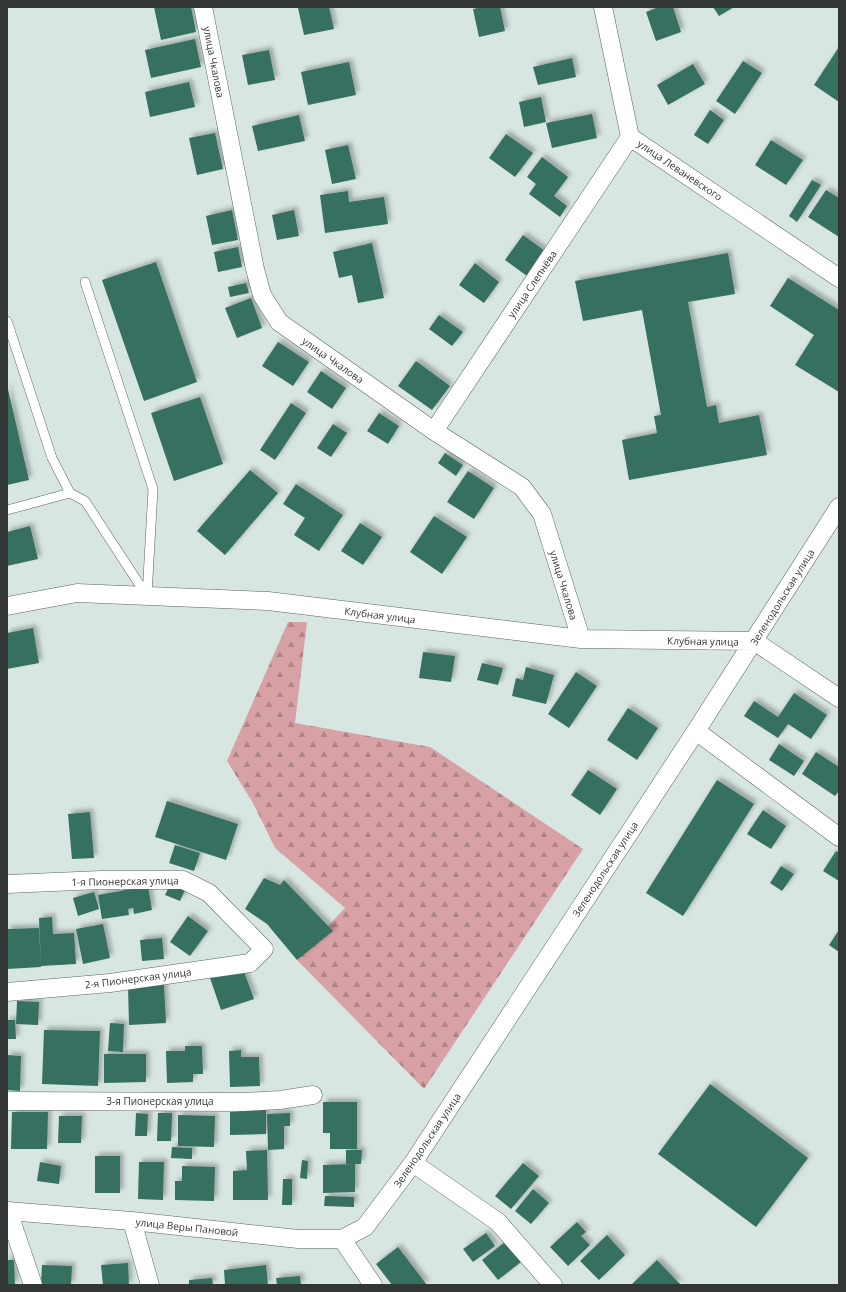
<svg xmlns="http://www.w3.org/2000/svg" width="846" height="1292" viewBox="0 0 846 1292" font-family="'Open Sans',sans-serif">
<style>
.forest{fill:url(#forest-firs)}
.building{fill:#366f60;filter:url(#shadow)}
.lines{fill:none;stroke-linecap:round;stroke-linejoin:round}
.lane-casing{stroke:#586460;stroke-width:10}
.street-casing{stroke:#586460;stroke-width:19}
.lane{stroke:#fff;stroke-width:9}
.street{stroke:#fff;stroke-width:18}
.labels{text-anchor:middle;stroke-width:4;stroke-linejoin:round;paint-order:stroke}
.street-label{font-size:10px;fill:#323735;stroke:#fff}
</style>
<defs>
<pattern id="forest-firs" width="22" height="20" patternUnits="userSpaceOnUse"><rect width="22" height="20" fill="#d7a1a5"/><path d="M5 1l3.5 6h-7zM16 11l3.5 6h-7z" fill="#af8487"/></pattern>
<filter id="shadow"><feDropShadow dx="3.5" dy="-3.5" stdDeviation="2" flood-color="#0004"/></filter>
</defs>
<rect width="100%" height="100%" fill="#d8e6e1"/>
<path class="forest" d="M288,622H307L295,723L430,747L583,849L424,1089L297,960L345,908L275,848L253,803L227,761Z"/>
<path class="building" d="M154,7H191L196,32L161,40Z
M301,7H329L334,29L304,35L298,8Z
M483,7H500L505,31L479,37L473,9Z
M659,7H673L681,32L656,41L646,12Z
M713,7H734L719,16Z
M195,39L201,67L151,78L145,50Z
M839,47V102L814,85Z
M269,50L275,80L248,85L242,55Z
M572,58L576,77L538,85L533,67Z
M743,61L762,73L735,114L716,101Z
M349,62L356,95L308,105L301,72Z
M693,64L705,84L668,105L657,85Z
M189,82L195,107L150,117L145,92Z
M541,97L546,122L524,127L519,102Z
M710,110L724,120L708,144L694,135Z
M592,114L597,138L552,148L546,123Z
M299,115L305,141L258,151L252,126Z
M215,133L223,169L197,175L189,138Z
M506,134L533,153L515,177L489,158Z
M771,140L803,160L786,185L755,165Z
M348,145L356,179L332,184L325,150Z
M542,157L568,177L554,196L567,206L560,217L529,194L536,184L527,177Z
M812,180L821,185L797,222L789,216Z
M826,190L839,198V237L808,217Z
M348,191L349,202L384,197L388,224L325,233L320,195Z
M232,210L238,240L212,245L206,216Z
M294,210L299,236L277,240L272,215Z
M523,235L545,251L527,276L505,260Z
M372,243L384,298L358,303L352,275L339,278L333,252Z
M238,247L242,267L218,272L214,252Z
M728,253L735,294L688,302L707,407L716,405L719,423L759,415L767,455L629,480L622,440L657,433L654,416L661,415L642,310L583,321L575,281Z
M156,262L197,382L144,401L102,280Z
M475,263L499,282L484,303L459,285Z
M788,278L839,310V392L795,365L814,335L770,306Z
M246,283L249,293L230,297L228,287Z
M251,298L262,328L237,338L225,308Z
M439,315L463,332L452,346L429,329Z
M278,342L309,362L293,386L262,366Z
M416,361L450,386L432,410L398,386Z
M321,371L346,388L332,409L307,392Z
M7,385L29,480L7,485Z
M200,397L223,464L174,481L151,413Z
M291,403L306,413L275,460L260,450Z
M379,413L399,426L388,444L367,431Z
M333,424L347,433L331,457L317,448Z
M445,453L463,465L456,476L438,463Z
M250,470L278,493L225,555L197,531Z
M468,471L494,488L474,519L447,502Z
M296,484L343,515L319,551L294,535L305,518L283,504Z
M434,516L467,537L442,574L410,552Z
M360,523L382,537L363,565L341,551Z
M30,526L38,559L7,566V532Z
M33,628L39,663L7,669V633Z
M423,652L455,656L451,682L419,678Z
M482,663L503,668L498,685L477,680Z
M526,667L554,675L546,704L512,696L516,678L523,680Z
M576,672L597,686L569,728L548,714Z
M794,693L827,715L811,739L788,724L778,738L744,716L754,701L778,717Z
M628,708L658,728L637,760L607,740Z
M779,744L804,761L794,776L769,760Z
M816,752L839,767V791L835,796L802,774Z
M588,770L617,789L600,815L571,795Z
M717,780L754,804L683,916L646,893Z
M167,801L238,824L226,860L155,837Z
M763,810L786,826L771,849L747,834Z
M90,812L94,858L72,859L68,814Z
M175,845L200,853L194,871L169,863Z
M836,851L839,853V881L823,871Z
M781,866L794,874L782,891L770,883Z
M264,878L280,885L284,880L333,931L297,960L267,924L245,909Z
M171,883L185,890L180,901L165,895Z
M148,886L152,910L134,914L133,908L128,909L129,915L102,919L98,895Z
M94,892L99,909L78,916L73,898Z
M188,916L208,931L190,956L170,942Z
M52,917L53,934L74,933L76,964L41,966L39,918Z
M103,924L110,958L83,964L76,929Z
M39,928L41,967L7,969V929Z
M839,930V952L829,945Z
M162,938L164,959L142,961L140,940Z
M242,966L254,999L221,1010L210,978Z
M164,985L166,1023L129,1025L128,986Z
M17,1001L39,1002L38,1025L16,1024Z
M7,1020H15L16,1039H7Z
M110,1023L124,1024L123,1052L108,1051Z
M44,1030L100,1031L98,1086L42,1084Z
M185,1046H202L203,1074H193V1082L167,1083L166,1051H185Z
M241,1050V1057H259L260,1086L230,1087L229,1051Z
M104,1054H146V1082L104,1083Z
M7,1055L21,1056L20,1091L7,1090Z
M710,1084L808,1158L756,1227L658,1154Z
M323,1102H357V1149H330V1133H323Z
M239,1106H266V1134L230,1135V1112H239Z
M12,1112H48L47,1149H11Z
M136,1113L148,1114L147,1136H135Z
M158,1113H172L171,1141H157Z
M290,1113V1126H284V1149L268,1150L267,1114Z
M178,1115L215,1116L214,1147L178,1146Z
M59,1116H82L81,1143H58Z
M172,1147L192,1148V1159L171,1158Z
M267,1150L268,1200H233V1171L247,1170L246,1151Z
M346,1150H362L361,1164H346Z
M95,1156H120V1193H95Z
M302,1160L308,1161L307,1179L300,1178Z
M40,1162L61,1166L59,1184L37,1181Z
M139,1162H164L163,1200L138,1199Z
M523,1163L539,1176L511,1209L495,1196Z
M355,1164V1192L323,1193V1165Z
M182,1166L215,1167L214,1201L175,1200V1181H182Z
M283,1179H292V1205H282Z
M533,1189L549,1203L531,1224L515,1211Z
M325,1196L354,1197V1207L324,1206Z
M577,1222L586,1232L581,1236L590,1245L568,1266L550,1247Z
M486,1233L495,1246L473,1262L463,1249Z
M607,1235L625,1255L599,1280L580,1261Z
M505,1242L521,1262L498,1280L482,1260Z
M398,1247L427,1285H392L376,1264Z
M7,1260H14L15,1285H7Z
M657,1260L680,1284L631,1285Z
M128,1263L129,1285H103L101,1265Z
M42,1265L72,1266L71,1285H41Z
M266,1265L268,1285H225L224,1270Z
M300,1276L301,1285H277L276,1278Z
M212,1278L213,1285H189V1280Z"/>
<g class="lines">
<defs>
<path id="lane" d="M85,282L153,489L147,596
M7,321L52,458L70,493
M7,510L70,493L85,501L147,596"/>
<path id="street" d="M203,7L255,269L262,295L279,322L434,431L522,487L542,514L581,639
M603,7L630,137L839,278
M434,431L630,137
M7,606L77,593L268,601L581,639L754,641L839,698
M696,731L839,837
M7,884L101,880H183L209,893L264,949L250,963L110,983L7,992
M7,1101L244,1102L280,1100L313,1095
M413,1163L498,1222L553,1285
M7,1211L132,1221L298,1239H342L365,1227L413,1163L696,731L839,507
M8,1211L33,1285
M132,1221L150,1285
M342,1239L373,1285"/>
</defs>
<use href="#lane" class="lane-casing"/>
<use href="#street" class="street-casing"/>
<use href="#lane" class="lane"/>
<use href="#street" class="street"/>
</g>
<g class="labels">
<g class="street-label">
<text transform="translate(214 62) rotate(79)" y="4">улица Чкалова</text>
<text transform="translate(680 170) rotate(34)" y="4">улица Леваневского</text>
<text transform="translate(532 284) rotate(-56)" y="4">улица Слепнёва</text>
<text transform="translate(333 360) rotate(35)" y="4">улица Чкалова</text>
<text transform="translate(564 585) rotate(73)" y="4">улица Чкалова</text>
<text transform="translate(782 597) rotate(-58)" y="4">Зеленодольская улица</text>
<text transform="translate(380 615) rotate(7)" y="4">Клубная улица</text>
<text transform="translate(703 641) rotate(1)" y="4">Клубная улица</text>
<text transform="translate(605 869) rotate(-57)" y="4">Зеленодольская улица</text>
<text transform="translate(125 881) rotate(-1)" y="4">1-я Пионерская улица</text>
<text transform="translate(138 978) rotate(-7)" y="4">2-я Пионерская улица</text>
<text x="160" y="1105">3-я Пионерская улица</text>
<text transform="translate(427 1140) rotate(-56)" y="4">Зеленодольская улица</text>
<text transform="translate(187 1227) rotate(6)" y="4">улица Веры Пановой</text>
</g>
</g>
<rect width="846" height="1292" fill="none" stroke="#323735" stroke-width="16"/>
</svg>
